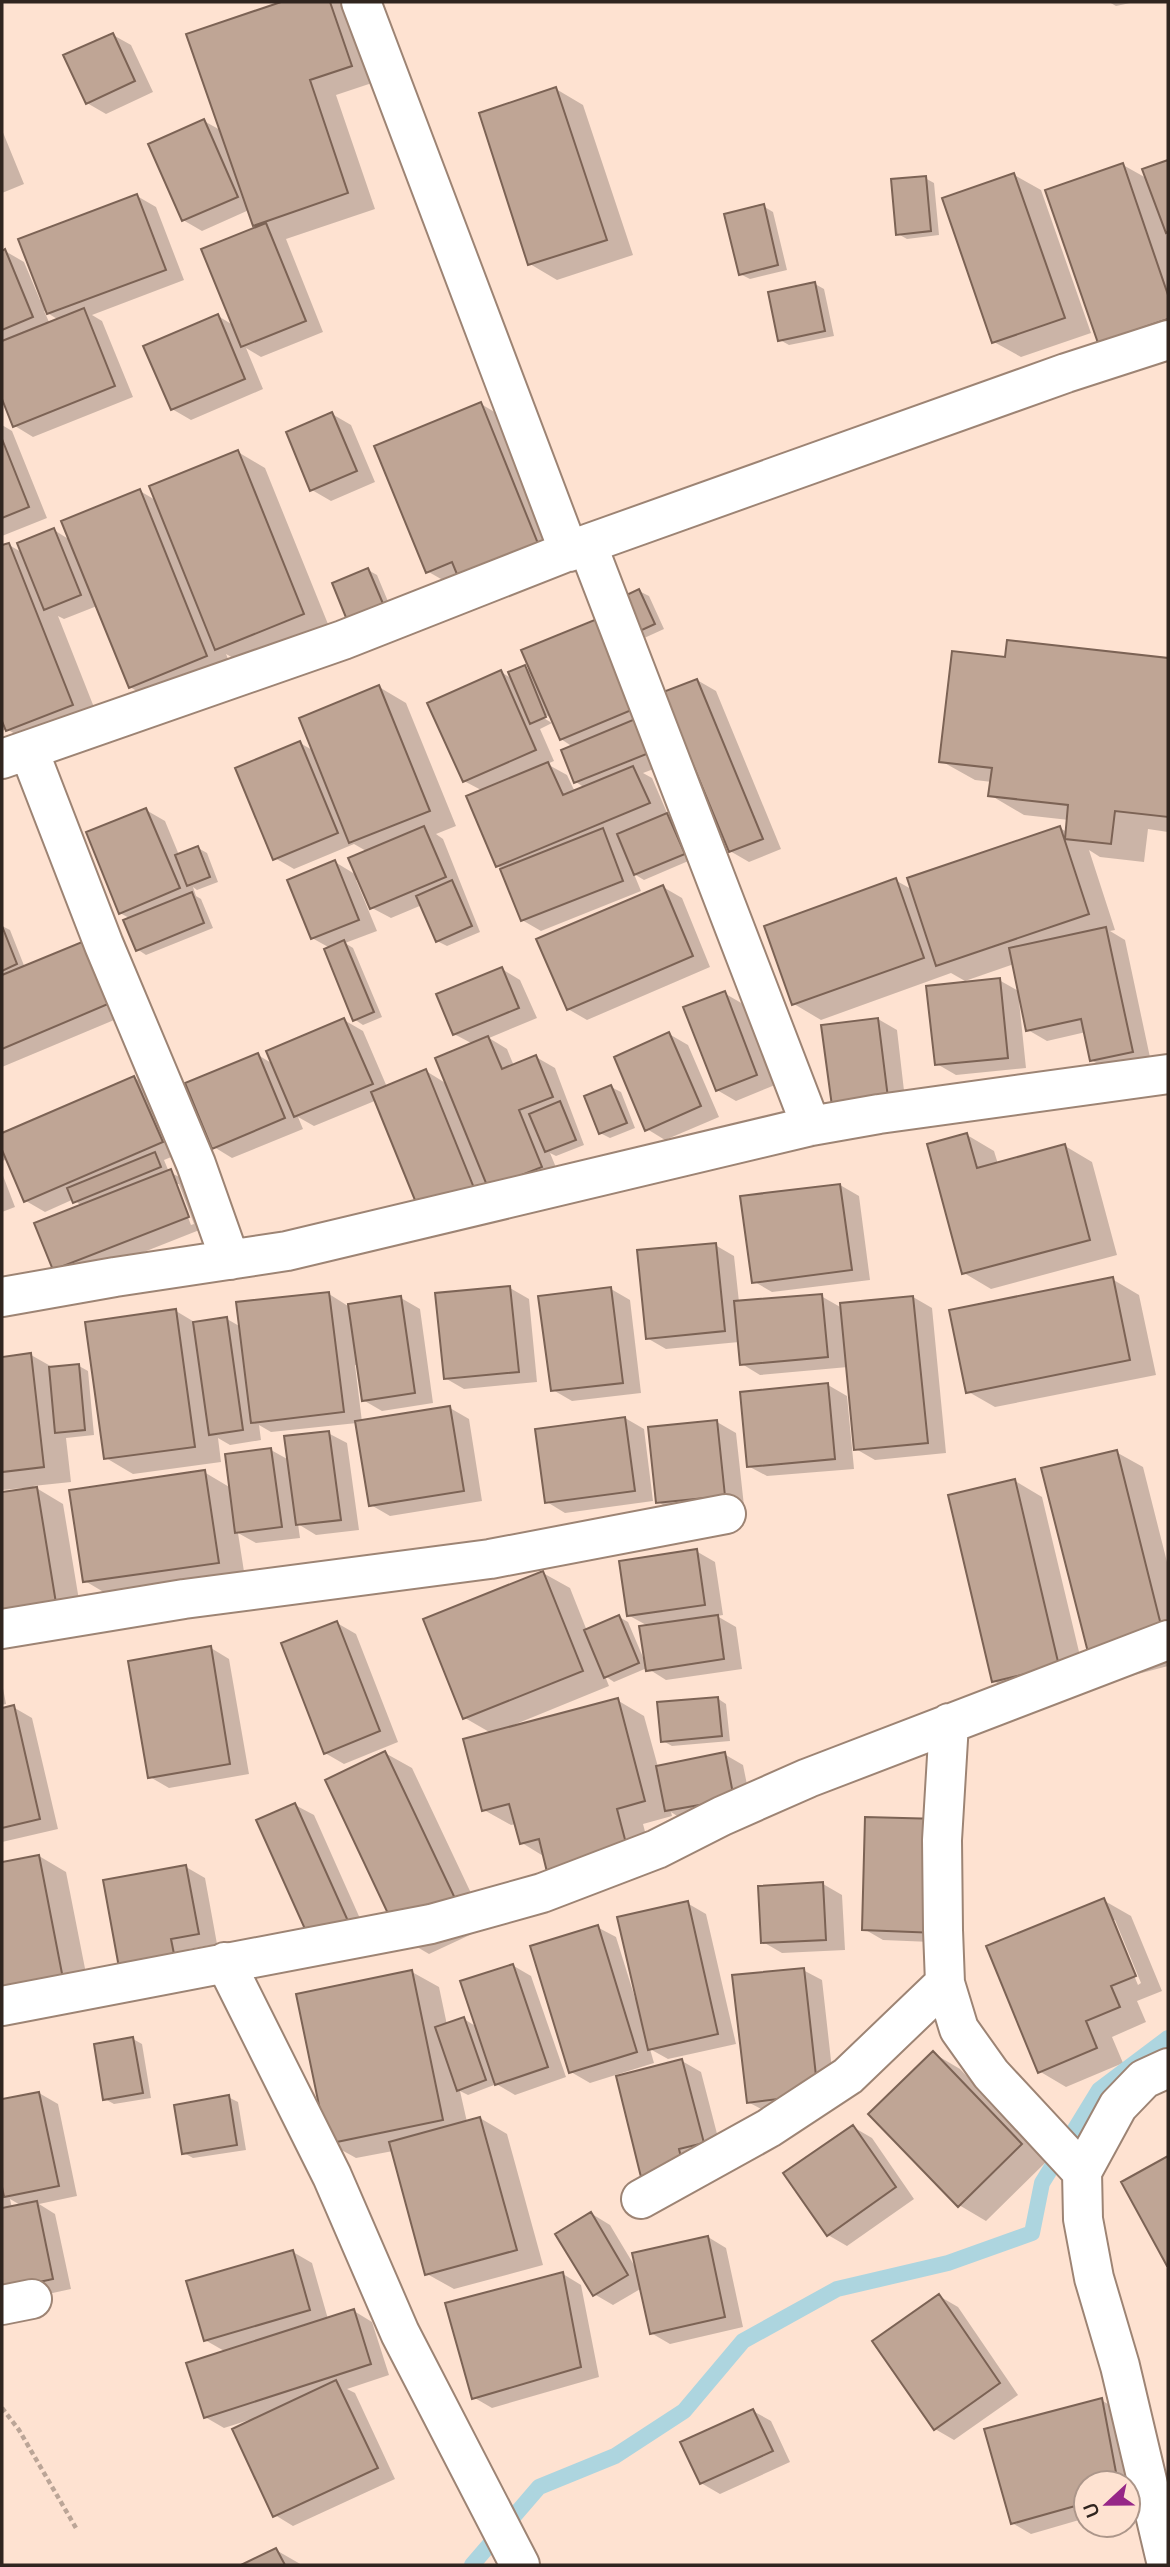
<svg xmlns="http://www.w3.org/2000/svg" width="1170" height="2567" viewBox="0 0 1170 2567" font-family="'Nunito Sans',sans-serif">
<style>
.shadow{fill:#0003;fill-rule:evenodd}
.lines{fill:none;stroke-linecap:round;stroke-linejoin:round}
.stream{stroke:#add5df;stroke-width:16}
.building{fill:#bfa595;stroke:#7c6355;stroke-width:2}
.minor-casing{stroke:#9d8474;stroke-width:42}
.path{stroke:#bba597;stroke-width:4.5;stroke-dasharray:5 3.5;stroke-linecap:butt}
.minor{stroke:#fff;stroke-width:38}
</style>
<rect width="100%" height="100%" fill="#fee2d1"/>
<path class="shadow" d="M286,2H348L378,81L336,95L375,209L286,239L323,332L261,357L246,348L263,389L191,420L172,409L218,316L233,325L259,228L254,225L249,210L202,231L183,220L204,121L222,131L188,36Z
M1109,2H1135L1116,6Z
M113,35L131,45L153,92L106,114L87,103Z
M556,89L583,105L633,255L557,280L530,264Z
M2,130L24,184L2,193Z
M1168,162V343L1127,357L1123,165L1148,179L1145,171Z
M1014,175L1041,190L1091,333L1021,357L994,342Z
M925,178L934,183L939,235L907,239L898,234Z
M137,196L156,207L184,280L92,315L102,321L133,397L33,437L15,426L2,394V253L5,251L24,262L40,300L43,299ZM44,311L59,320L50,324Z
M763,206L773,212L787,270L750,279L740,274Z
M815,284L824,289L834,336L789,345L780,340Z
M481,404L508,420L568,567L455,587L427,571Z
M332,414L351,425L375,482L331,501L312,490Z
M2,425L12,431L47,518L2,536Z
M238,452L265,468L330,629L244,664L226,654L233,671L157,703L130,687L97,606L64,619L58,616L99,720L34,746L7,729L2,731V547L9,545L23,553L54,530L70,540L140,491L157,501Z
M368,570L377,575L392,611L358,625Z
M639,591L649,596L664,629L642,639L618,600Z
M597,621L672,762L643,773L652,778L668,815L676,820L693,859L644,880L634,874L641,891L541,931L522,920L502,869L497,866L483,791L464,781L501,672L514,680L525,667L532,672ZM539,711L553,719L561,739L573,747L576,782L585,788L575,792L567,775L547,764L554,761L540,729L552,723L537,714Z
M1008,642L1168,660V832L1148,829L1144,862L1100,857L1089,850L1115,930L1110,931L1125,940L1151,1062L1110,1071L1091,1060L1086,1032L1047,1041L1028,1030L1022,1000L1019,1001L1026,1068L956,1075L937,1064L999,980L1020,992L1014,964L965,981L951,973L821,1020L794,1004L895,880L913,890L1060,828L1067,832L1069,820L1024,815L990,795L992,782L975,780L941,761L1006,659Z
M697,680L716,691L781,849L749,862L730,851Z
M379,687L406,703L456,826L436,834L443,839L480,932L447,946L437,941L422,905L391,918L372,908L359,879L356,880L377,931L345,943L353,948L382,1017L363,1025L354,1019L330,948L312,938L335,862L358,876L368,852L354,844L294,869L275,858L300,743L314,751Z
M146,810L165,821L179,855L198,848L207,853L218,882L197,890L193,887L196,896L201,899L213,928L146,955L137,949L131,919L120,913Z
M663,887L682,898L710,967L587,1020L568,1009Z
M2,926L10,930L25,968L82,944L100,954L126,1015L2,1067Z
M502,969L520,980L537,1018L489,1038L507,1049L514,1066L536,1057L555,1068L584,1145L556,1156L550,1153L560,1177L442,1224L377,1100L314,1126L298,1117L303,1129L232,1158L214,1147L258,1055L273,1064L344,1020L363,1031L387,1087L426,1071L447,1084L473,1044L454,1034Z
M724,993L743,1004L775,1085L736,1101L717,1090Z
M878,1019L897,1030L906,1108L852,1115Z
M669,1034L688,1045L719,1117L665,1140L647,1129Z
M134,1078L153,1088L181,1153L164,1160L169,1172L190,1182L207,1227L73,1280L54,1269L81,1206L74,1199L45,1212L26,1201L8,1159L2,1161V1134ZM175,1184H179L194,1224L191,1225Z
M611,1087L621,1092L635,1128L610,1138L600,1133Z
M967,1135L994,1151L998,1164L1065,1146L1092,1162L1117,1255L991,1289L964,1273Z
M2,1173L15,1207L2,1212Z
M840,1185L859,1196L870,1280L772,1292L753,1281Z
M715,1245L734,1256L739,1302L821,1296L842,1308L913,1297L932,1308L946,1453L875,1460L856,1449L848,1367L760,1375L742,1364L739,1342L666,1349L647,1338Z
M1112,1279L1139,1295L1156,1375L995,1407L967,1391Z
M510,1288L529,1299L537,1382L464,1389L445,1378Z
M611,1289L630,1300L641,1393L572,1401L553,1390Z
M329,1294L348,1306L401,1298L420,1309L433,1403L382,1411L363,1400L358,1365H355L362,1422L450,1408L469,1419L482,1501L390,1516L371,1505L357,1423L271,1432L259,1425L261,1440L230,1445L218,1438L221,1462L133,1474L106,1458L176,1311L196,1323L227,1319L241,1327Z
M31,1355L54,1368L79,1366L88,1371L94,1435L66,1438L71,1482L33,1486L63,1504L82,1618L2,1631V1494L23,1491V1488L2,1490V1358Z
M828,1385L847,1396L854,1469L767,1476L748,1466Z
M625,1418L644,1429L653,1501L565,1513L547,1502Z
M717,1422L736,1433L744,1506L677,1513L658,1502Z
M328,1433L347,1443L359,1530L316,1535L298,1524L300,1538L256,1543L238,1533L245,1578L112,1597L85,1581L204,1472L231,1488L271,1450L289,1460Z
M1116,1452L1143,1467L1168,1566V1666L1119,1679Z
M1015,1481L1042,1497L1086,1681L1021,1697L994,1681Z
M696,1551L715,1562L723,1615L717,1616L736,1627L742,1669L666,1680L647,1668L614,1682L605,1676L609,1686L511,1726L512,1728L617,1700L644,1716L658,1767L724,1754L743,1765L752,1809L685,1821L671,1812L672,1816L643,1824L654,1866L545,1857L522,1843L516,1824L511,1825L484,1810L491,1733L465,1718L543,1573L570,1588L587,1631L619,1617L628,1622L645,1662L648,1626L628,1615Z
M337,1623L356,1634L398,1742L344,1764L325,1753Z
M211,1648L229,1659L249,1774L169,1788L150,1777Z
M2,1683L6,1704L2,1705Z
M717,1698L726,1704L730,1741L672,1746L663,1741Z
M13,1707L32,1718L58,1829L2,1842V1710Z
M385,1753L412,1768L487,1927L429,1954L402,1938Z
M295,1805L314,1815L366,1932L311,1937Z
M867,1818L955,1943L883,1940L864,1929Z
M39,1856L66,1872L92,2004L2,2017V1864Z
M186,1867L205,1878L217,1944L189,1949L194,1974L141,1983Z
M823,1884L842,1895L845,1950L782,1953L763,1942Z
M1103,1900L1131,1916L1162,1991L1137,2001L1146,2022L1112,2037L1123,2063L1066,2087L1039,2071ZM1111,1920H1115L1141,1983L1138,1985Z
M687,1903L706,1914L736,2044L668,2059L650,2049L654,2063L590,2083L571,2072L597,1927L616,1937L635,1998H638Z
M512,1965L531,1976L566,2077L515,2095L493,2082L494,2085L468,2095L460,2091L467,2122L480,2118L507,2134L543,2265L454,2289L427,2274L393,2151L356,2158L329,2143L412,1972L439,1987L447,2025L464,2019L477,2027Z
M803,1970L822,1980L836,2105L767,2112L748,2102Z
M133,2039L142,2044L151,2098L114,2104L105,2099Z
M933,2053L960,2069L1048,2160L986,2221L959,2205Z
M682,2061L701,2072L722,2153L661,2187Z
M39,2093L58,2104L77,2196L39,2204L55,2214L71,2289L2,2304V2101ZM10,2199L22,2206L12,2208Z
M228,2097L238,2102L246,2150L193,2158L184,2153Z
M853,2127L872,2138L914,2199L847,2246L828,2235Z
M1168,2158V2265L1124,2183Z
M592,2214L610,2225L637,2270L708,2237L726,2248L743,2327L670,2344L651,2333L642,2288L613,2305L594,2294Z
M293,2252L312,2263L328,2319L354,2311L372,2322L389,2375L347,2389L355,2393L395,2479L293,2526L275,2515L249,2420L224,2428L205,2417L226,2352L205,2340Z
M563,2274L581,2285L599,2377L492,2408L473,2397Z
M939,2296L958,2307L1018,2395L954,2440L935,2429Z
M1101,2400L1120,2411L1138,2503L1128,2506V2483H1086V2518L1031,2534L1012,2523Z
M753,2411L771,2421L790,2462L720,2494L701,2483Z
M276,2550L302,2565H245Z"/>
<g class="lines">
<path class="stream" d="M472,2565L539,2487L615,2456L684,2411L743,2341L837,2289L948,2263L1032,2233L1042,2183L1099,2090L1168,2038"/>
</g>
<path class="building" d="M281,2H330L352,66L310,80L348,193L253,226L186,34Z
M113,33L135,81L86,104L63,55Z
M556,87L607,240L528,265L479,113Z
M204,119L238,197L182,221L148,144Z
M1168,160V232L1166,233L1142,169Z
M1123,163L1168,295V319L1098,343L1045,190Z
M1014,173L1065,318L992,343L942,198Z
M926,176L931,231L896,235L891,179Z
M137,194L166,270L47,314L18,239Z
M764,204L778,265L739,275L724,214Z
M266,223L306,321L241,347L201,249Z
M5,249L33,317L2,330V251Z
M815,282L825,331L778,341L768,292Z
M84,308L115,386L13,427L2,399V341Z
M218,314L245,379L171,410L143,346Z
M481,402L541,551L461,584L452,562L426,573L374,446Z
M332,412L357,471L310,491L286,432Z
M2,439L29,507L2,518Z
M238,450L304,614L215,650L149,486Z
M140,489L207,656L129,688L61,521Z
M54,528L81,595L44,610L17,543Z
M9,543L73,705L6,731L2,721V545Z
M368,568L384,606L347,620L332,583Z
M639,589L655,624L631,635L616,600Z
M597,619L634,709L560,740L521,650Z
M1007,640L1168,658V817L1115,811L1111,844L1065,839L1068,805L988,796L992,768L939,762L952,651L1005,657Z
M525,665L546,717L530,724L508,672Z
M501,670L536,750L463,782L427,703Z
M697,679L763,839L729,852L663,692Z
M379,685L430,811L349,843L299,718Z
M640,717L654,751L574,783L561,750Z
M300,741L338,833L273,860L235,768Z
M548,762L563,795L633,766L650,803L496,867L466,796Z
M146,808L180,888L119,914L86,832Z
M667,813L685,854L634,875L617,834Z
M424,826L446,877L370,909L348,858Z
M1060,826L1089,914L936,966L907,878Z
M603,828L623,881L521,921L500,869Z
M198,846L210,877L187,886L175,855Z
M335,860L359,920L311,939L287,880Z
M896,878L924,958L792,1005L764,926Z
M452,880L472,926L436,942L416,896Z
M663,885L693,956L567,1010L536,939Z
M192,892L204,923L136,951L123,920Z
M2,926L17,964L2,971Z
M1106,927L1133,1052L1090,1061L1081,1019L1026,1031L1009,948Z
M344,940L374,1012L353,1021L324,949Z
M82,942L108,1004L2,1049V975Z
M502,967L519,1008L453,1035L436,994Z
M1000,978L1008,1058L935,1065L926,986Z
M725,991L757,1075L716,1091L683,1007Z
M344,1018L373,1084L294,1117L266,1051Z
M878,1018L888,1098L832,1106L821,1025Z
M669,1032L701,1106L645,1131L614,1057Z
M488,1036L502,1069L536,1055L553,1097L519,1110L542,1167L488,1188L435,1058Z
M258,1053L285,1118L212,1149L185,1083Z
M426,1069L476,1193L421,1215L371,1092Z
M134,1076L163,1142L24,1202L2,1150V1133Z
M611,1085L627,1123L599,1134L584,1096Z
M560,1101L576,1140L545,1152L529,1114Z
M967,1133L977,1168L1065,1144L1090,1240L962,1274L927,1144Z
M155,1152L161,1167L73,1203L67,1188Z
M171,1169L189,1217L53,1270L34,1223Z
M840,1184L852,1270L752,1283L740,1196Z
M716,1243L725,1331L646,1339L637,1250Z
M1113,1277L1130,1360L966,1393L949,1310Z
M510,1286L519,1372L444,1379L435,1293Z
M611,1287L623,1383L551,1391L538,1296Z
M329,1292L344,1412L251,1423L236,1302Z
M822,1294L828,1357L740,1365L734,1301Z
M401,1296L415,1393L362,1401L348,1304Z
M913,1296L928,1443L854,1450L840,1303Z
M176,1309L195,1447L104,1459L85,1322Z
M227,1317L243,1430L209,1435L193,1322Z
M31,1353L44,1467L2,1472V1357Z
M79,1364L85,1430L55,1433L49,1367Z
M828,1383L835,1459L747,1467L740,1392Z
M450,1406L464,1491L369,1506L355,1421Z
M625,1417L635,1491L545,1503L535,1429Z
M717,1420L725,1496L656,1503L648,1427Z
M329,1431L341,1520L296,1525L284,1436Z
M271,1448L282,1527L235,1533L225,1454Z
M1117,1450L1166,1645L1091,1664L1041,1468Z
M205,1470L219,1563L83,1582L69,1490Z
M1015,1479L1059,1666L992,1682L948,1495Z
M37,1487L56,1603L2,1612V1492Z
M697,1549L705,1605L627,1616L619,1561Z
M543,1571L583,1671L463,1719L423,1619Z
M619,1615L639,1663L604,1678L584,1630Z
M718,1615L724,1659L646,1671L639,1626Z
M337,1621L380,1731L324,1754L281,1643Z
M211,1646L230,1764L148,1778L128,1661Z
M718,1697L722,1736L661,1742L657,1702Z
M618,1698L645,1801L617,1809L628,1851L547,1872L539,1839L520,1844L509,1804L482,1811L463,1739Z
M14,1705L40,1819L2,1828V1708Z
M385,1751L461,1911L400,1939L325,1780Z
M725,1752L734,1799L665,1811L656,1766Z
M295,1803L348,1921L309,1938L256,1820Z
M865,1817L940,1819L937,1933L862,1930Z
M39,1855L65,1989L2,2002V1862Z
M186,1865L199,1934L171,1939L176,1964L120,1973L103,1880Z
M823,1882L826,1940L761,1943L758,1886Z
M1104,1898L1136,1976L1111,1986L1120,2007L1086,2021L1097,2048L1038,2073L986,1946Z
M688,1901L718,2034L648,2050L617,1917Z
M598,1925L637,2052L569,2073L530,1946Z
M513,1964L548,2067L495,2085L460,1981Z
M804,1968L818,2094L747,2103L732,1975Z
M412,1970L443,2120L327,2144L296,1994Z
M464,2017L486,2080L457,2091L435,2027Z
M133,2037L143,2093L103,2100L94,2044Z
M933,2051L1022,2144L958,2207L868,2114Z
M682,2059L704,2143L679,2149L683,2166L641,2177L616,2076Z
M39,2092L59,2186L4,2197L2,2187V2099Z
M229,2095L237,2145L182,2154L174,2105Z
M480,2117L517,2250L425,2275L389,2142Z
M853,2125L896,2187L827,2236L783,2173Z
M1168,2156V2266H1167L1121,2182Z
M37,2201L53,2279L2,2290V2208Z
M591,2212L628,2275L593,2296L555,2234Z
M708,2236L725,2317L650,2334L632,2253Z
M293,2250L310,2310L204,2341L186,2281Z
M563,2272L581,2367L472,2399L445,2303Z
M939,2294L1000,2383L934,2430L872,2341Z
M354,2309L371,2364L204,2418L186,2363Z
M336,2380L378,2468L273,2517L232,2429Z
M1102,2398L1118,2483H1086V2503L1011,2524L984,2429Z
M753,2409L773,2451L700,2484L680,2442Z
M276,2548L285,2565H241Z"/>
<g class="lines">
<defs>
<path id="minor" d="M361,2L569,552
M587,544L811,1126
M29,751L104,945L196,1164L230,1260
M2,759L343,640L587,544L1066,373L1168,340
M2,1297L115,1277L287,1251L811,1126L879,1114L1168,1074
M2,1629L184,1599L490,1559L726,1514
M949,1723L942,1840L943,1930L945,1983L959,2029L991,2074L1082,2172
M225,1962L332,2176L400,2333L520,2565
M2,2006L431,1924L542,1893L657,1849L722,1816L808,1778L1168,1640
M641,2199L769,2128L848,2076L945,1983
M2,2305L32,2299
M1167,2565L1120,2366L1094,2278L1083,2219L1082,2172L1118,2106L1144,2079L1168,2068"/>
</defs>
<use href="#minor" class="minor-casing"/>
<path class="path" d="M2,2408L19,2430L76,2528"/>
<use href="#minor" class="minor"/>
</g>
<rect width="1170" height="2567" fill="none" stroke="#30251f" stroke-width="7"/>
<g transform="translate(1107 2504) rotate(248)"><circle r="33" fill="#fee2d1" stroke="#ac968a" stroke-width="2"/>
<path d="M0-5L12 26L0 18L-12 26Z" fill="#962787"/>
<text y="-10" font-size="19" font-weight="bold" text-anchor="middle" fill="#30251f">U</text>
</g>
</svg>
